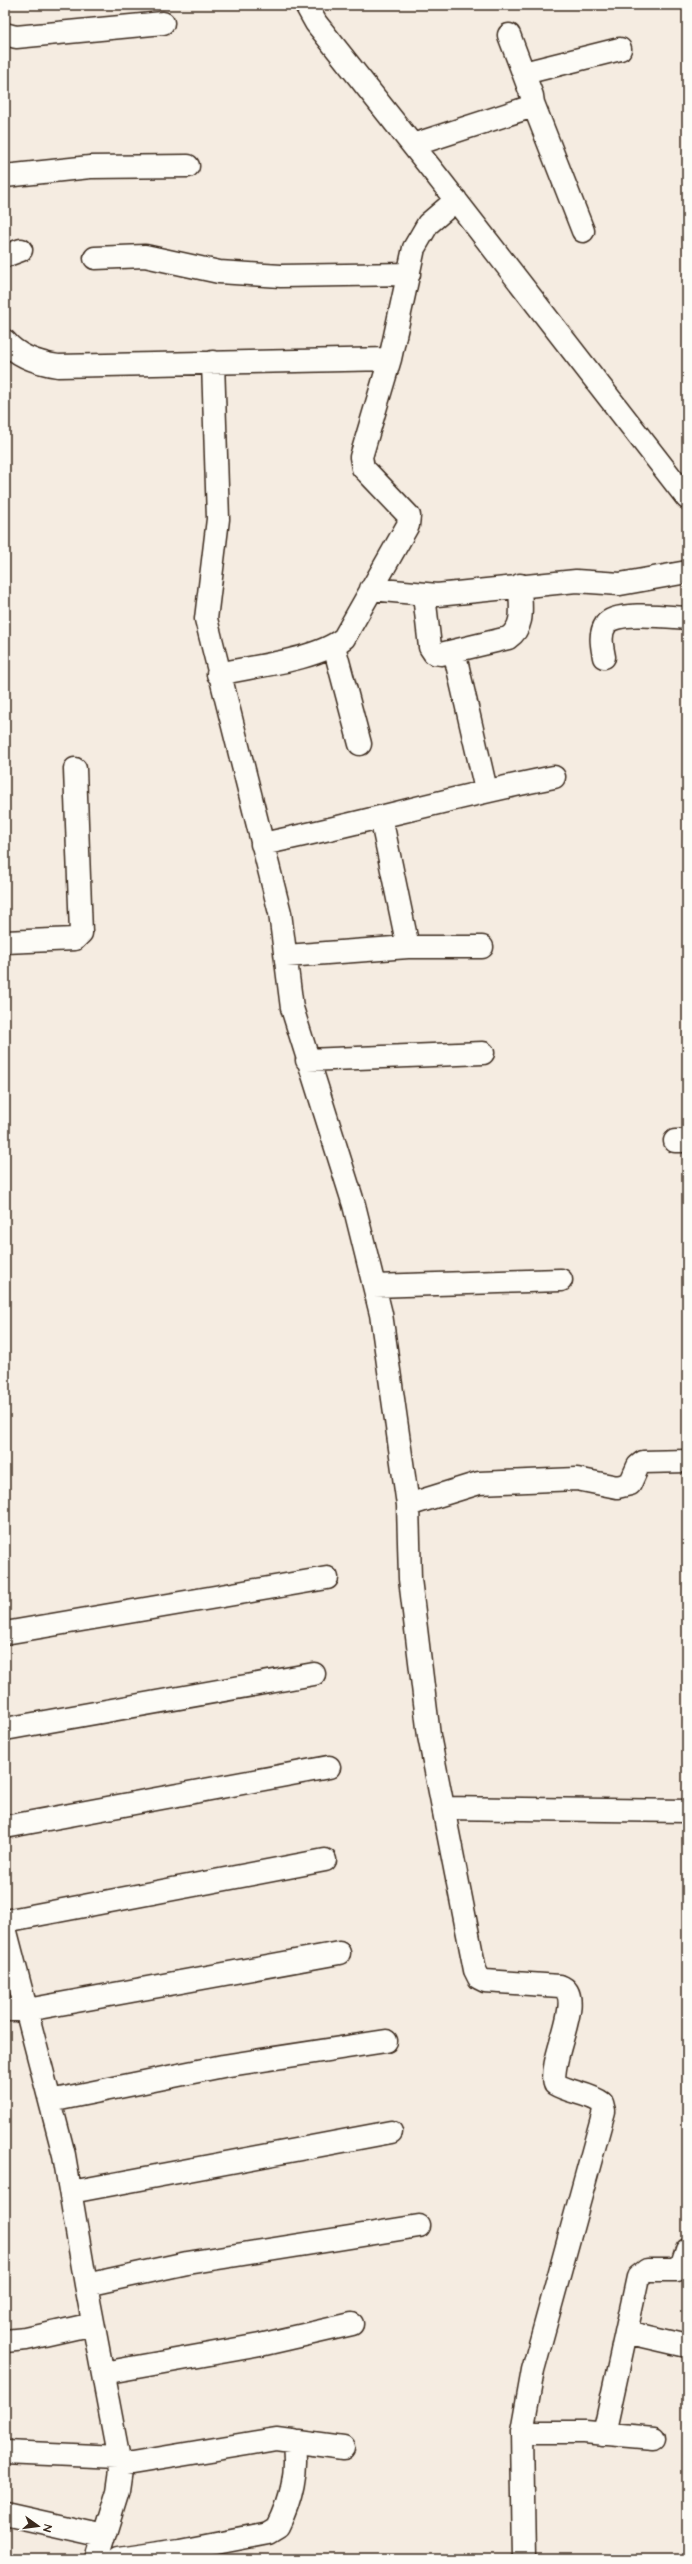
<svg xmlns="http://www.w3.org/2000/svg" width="692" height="2564" viewBox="0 0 692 2564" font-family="'Architects Daughter',sans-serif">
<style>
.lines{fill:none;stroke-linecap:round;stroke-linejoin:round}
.minor-casing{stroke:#3b2a1e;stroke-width:25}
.minor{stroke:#fdfcf7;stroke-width:22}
</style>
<rect width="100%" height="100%" fill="#f5ece1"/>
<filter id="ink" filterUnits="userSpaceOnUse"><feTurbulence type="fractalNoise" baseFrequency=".025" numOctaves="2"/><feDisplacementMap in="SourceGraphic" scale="8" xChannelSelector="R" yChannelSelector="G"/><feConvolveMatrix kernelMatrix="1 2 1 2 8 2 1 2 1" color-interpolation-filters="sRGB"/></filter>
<g filter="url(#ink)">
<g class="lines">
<defs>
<path id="minor" d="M306,5L316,23L437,176L687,498
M5,34L16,37L163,23
M524,73L620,49
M533,103L583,231
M413,145L530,107L533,103L532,96L509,35
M5,176L90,167L188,166
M5,256L21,250
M95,258L145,256L219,272L281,276L409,274
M5,341C18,357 38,363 58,366L390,359
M213,362L218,519L206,619L280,913L292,1008L354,1205L381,1314L408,1505L410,1579L429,1736L475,1970L479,1978L485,1981L560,1986C587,1996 548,2058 555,2084C570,2093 589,2093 602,2103L604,2111L533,2370L522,2432L524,2559
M371,589L437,595L576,581L620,584L687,572
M424,595L430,647L434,653L441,654L508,638C526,626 520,605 520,585
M334,646L360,744
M454,651L486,790
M604,657C602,646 599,634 606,624C615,610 671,617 687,618
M218,674C254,666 317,660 344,638L408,525L409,516L368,473L363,468L361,457L390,359L414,248L428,224L456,200
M381,817L408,947
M262,844C360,824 456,796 554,777
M5,942L75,939L81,933L75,769
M286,956L408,947H482
M307,1060L483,1053
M675,1141H687
M374,1286L561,1280
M408,1505L479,1483L577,1479L617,1487L630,1484L638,1466L643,1462L687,1461
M5,1633L327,1578
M5,1729L314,1674
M443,1808L687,1811
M5,1827L329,1767
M5,1921L325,1860
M5,1928L64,2155L86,2285L121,2470L118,2491L97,2559
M5,2010H27L339,1953
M50,2101L223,2066L386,2041
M71,2192L391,2132
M86,2285L187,2263L419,2226
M626,2332L687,2346
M5,2341L26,2339L93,2324
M103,2373L260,2345L352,2324
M522,2432H585L654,2438
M604,2434L638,2277L647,2270H677L682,2265L687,2250
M5,2452L118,2457
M120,2465L276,2439L343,2448
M5,2514L104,2536
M119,2559L180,2550L268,2533L278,2527C291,2501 299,2469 293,2441"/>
</defs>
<use href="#minor" class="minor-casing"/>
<use href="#minor" class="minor"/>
</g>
</g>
<rect width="692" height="2564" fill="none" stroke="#fdfcf7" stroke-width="20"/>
<rect x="10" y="10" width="672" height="2544" fill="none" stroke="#3b2a1e" stroke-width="1.5" filter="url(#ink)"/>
<g transform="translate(38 2526) rotate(104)" stroke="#fdfcf7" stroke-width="3" paint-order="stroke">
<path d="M0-3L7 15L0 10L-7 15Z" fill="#3b2a1e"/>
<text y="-6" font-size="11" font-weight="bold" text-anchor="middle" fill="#3b2a1e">N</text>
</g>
</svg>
